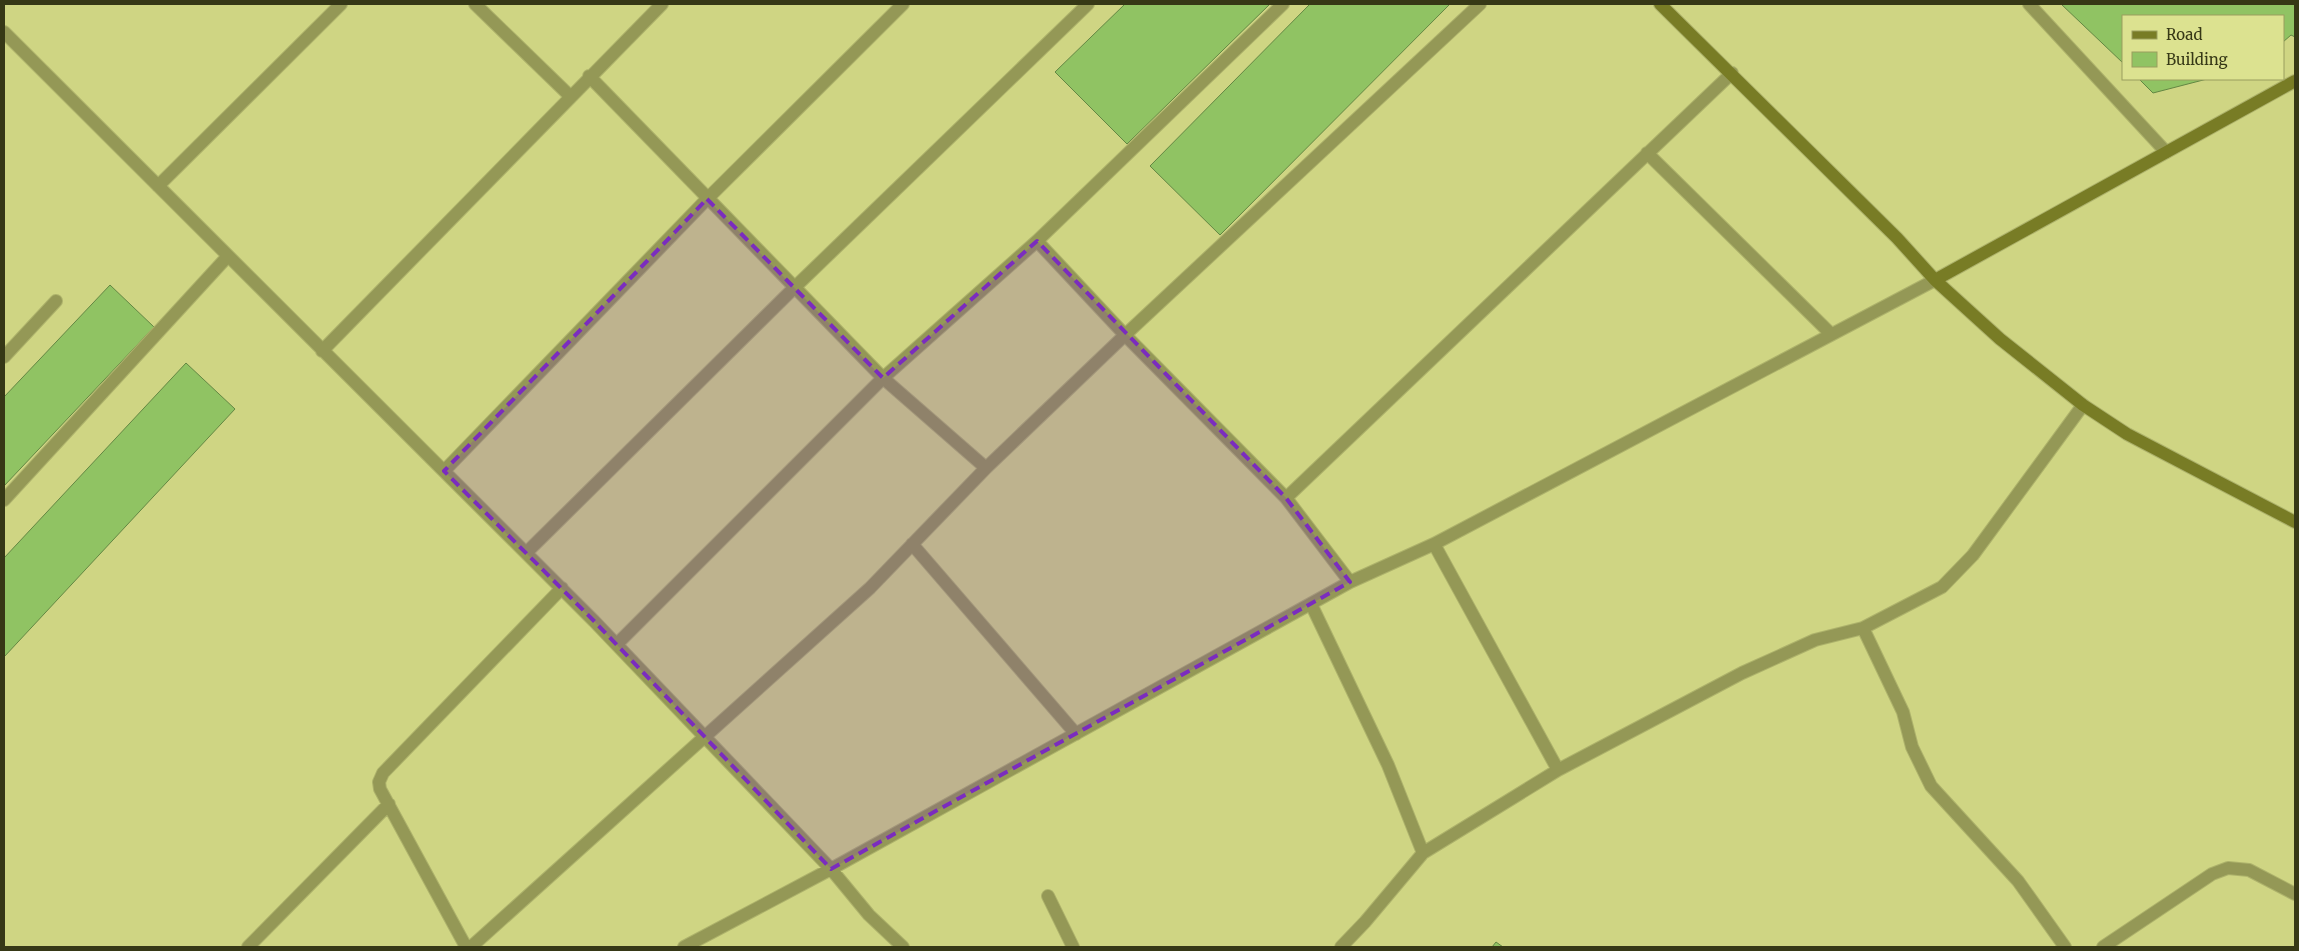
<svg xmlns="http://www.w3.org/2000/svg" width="2299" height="951" viewBox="0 0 2299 951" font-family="Merriweather,serif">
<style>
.building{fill:#90c363;stroke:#638743}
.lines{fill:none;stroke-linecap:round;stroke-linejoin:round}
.street-casing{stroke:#adb26b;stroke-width:14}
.secondary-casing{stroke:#adb26b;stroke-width:14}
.street{stroke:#949856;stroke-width:12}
.secondary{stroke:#787c25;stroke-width:12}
.marked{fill:#7b2cbf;fill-opacity:0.2;stroke:#7b2cbf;stroke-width:4;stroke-dasharray:10 6;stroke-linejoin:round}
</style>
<rect width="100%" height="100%" fill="#cfd583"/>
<path class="building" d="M1125,4H1270L1127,144L1055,72Z
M1310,4H1450L1220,235L1150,166Z
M2061,4H2295V37L2291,35L2283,42V16H2123V63Z
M2139,79H2207L2153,93Z
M110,285L154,327L4,486V397Z
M186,363L235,409L4,657V558Z
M1496,942L1503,947H1492Z"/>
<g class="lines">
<defs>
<path id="street" d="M475,4L570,96
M2029,4L2166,152
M4,32L594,621L831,869L869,915L903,947
M589,76L883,378L986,468
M1647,153L1831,334
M158,186L341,4
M1037,241L1125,335L1286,498L1350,582
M322,351L662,4
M4,357L56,301
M444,471L707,199L903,4
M1286,498L1732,73
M4,500L228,256
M912,544L1076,734
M1434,544L1558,770
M526,553L794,288L1088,4
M1311,604L1388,765L1423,853
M1863,628L1903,712L1912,747L1931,786L2018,881L2065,947
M617,644L883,378L1037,241L1283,4
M1048,896L1073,947
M248,947L389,804
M466,947L380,789L379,782L383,773L562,588
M471,947L870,588L986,468L1125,335L1480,4
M684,947L831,869L1350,582L1434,544L1935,280
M1341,947L1365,922L1423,853L1558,770L1742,673L1815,640L1863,628L1942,587L1973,555L2083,405
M2103,947L2212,874L2228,868L2249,870L2295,894"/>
<path id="secondary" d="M1660,4L1897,238L1935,280L2000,339L2083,405L2127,434L2295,522
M1935,280L2295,81"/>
</defs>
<use href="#street" class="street-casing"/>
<use href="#secondary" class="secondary-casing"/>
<use href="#street" class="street"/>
<use href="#secondary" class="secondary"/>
</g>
<path class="marked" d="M707,199L883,378L1037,241L1286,498L1350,582L831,869L594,621L444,471Z"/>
<rect width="2299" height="951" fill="none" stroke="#363816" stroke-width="10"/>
<rect x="2122" y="15" width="162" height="65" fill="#dce290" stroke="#9a9e5f"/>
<rect x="2132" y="31" width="25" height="8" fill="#787c25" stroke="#9a9e5f"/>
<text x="2166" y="40" font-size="15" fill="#363816">Road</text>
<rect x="2132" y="52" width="25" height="15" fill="#90c363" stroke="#9a9e5f"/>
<text x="2166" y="65" font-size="15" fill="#363816">Building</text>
</svg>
